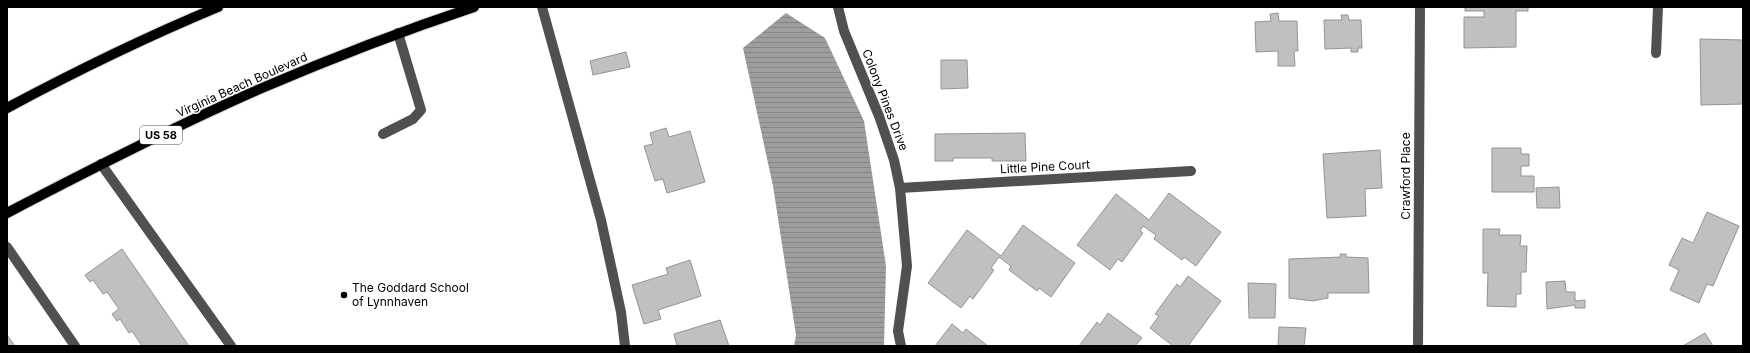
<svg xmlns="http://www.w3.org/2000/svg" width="1750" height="353" viewBox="0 0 1750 353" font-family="Inter,sans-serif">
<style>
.water{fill:url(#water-rules)}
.building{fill:#c0c0c0;stroke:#949494}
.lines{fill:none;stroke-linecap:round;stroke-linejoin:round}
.major-casing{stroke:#dbdbdb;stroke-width:12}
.minor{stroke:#505050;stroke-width:10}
.major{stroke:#000;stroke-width:10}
.poi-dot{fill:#000;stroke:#fff;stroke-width:1.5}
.labels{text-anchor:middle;stroke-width:3;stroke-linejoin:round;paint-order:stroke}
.shield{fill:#fff;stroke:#4c4c4c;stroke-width:1}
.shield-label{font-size:11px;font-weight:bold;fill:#000}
.street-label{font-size:12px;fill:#000;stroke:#fff}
.poi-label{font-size:12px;fill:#000;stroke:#fff;text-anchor:start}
</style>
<defs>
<pattern id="water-rules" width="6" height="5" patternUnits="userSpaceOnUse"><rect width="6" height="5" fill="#9e9e9e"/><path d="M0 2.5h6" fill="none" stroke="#868686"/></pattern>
</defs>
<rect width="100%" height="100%" fill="#fff"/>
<path class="water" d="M786,13L825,38L864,121L886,266L884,346H794L796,335L773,186L743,48Z"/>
<path class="building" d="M1465,7H1528V11H1516V47L1464,48V17H1484V11H1465Z
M1278,13L1279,21H1297L1298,51H1294L1295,66H1278V51L1256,52L1255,22L1271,21L1270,14Z
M1341,15H1348L1349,20H1361L1362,48H1358V52H1351V48L1325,49L1324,20H1342Z
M1700,39L1743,40V104L1701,105Z
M626,52L630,67L593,75L590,61Z
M941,60H967L968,88L941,89Z
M666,128L669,137L690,131L705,182L667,193L663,179L655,181L644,146L653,144L650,133Z
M1025,133L1026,161H992V158H953V161H935V134Z
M1492,148H1521V154H1529V166H1521V176H1534V192H1492Z
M1380,150L1382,188L1365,189L1366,216L1327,218L1323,154Z
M1559,187L1560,208H1537L1536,188Z
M1169,193L1221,232L1196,266L1184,257L1182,260L1154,239L1156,235L1143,226L1140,231L1143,233L1122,262L1118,259L1110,270L1077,245L1116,194L1149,220Z
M1707,212L1739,226L1713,286L1707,284L1699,303L1670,290L1679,270L1669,265L1682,238L1693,243Z
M1023,225L1075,263L1051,297L1039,288L1037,291L1009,270L1011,266L999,257L991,268L994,270L973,299L970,296L961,308L928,283L967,230L1001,256Z
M1483,229H1500L1499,235H1521L1520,246H1527L1526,272H1521V294H1516V307L1487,306L1488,273H1483Z
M122,249L189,346H142L132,331L129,333L120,319L117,321L112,314L119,309L107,292L103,294L93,280L90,282L85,275Z
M1340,254H1346V257L1368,258L1369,293H1328V298L1313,301L1289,298V259L1341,257Z
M690,260L701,296L658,310L661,319L644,324L632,285L668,274L666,268Z
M1188,276L1221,301L1188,346H1173L1150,328L1159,316L1155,314L1177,284L1180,287Z
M1565,281L1566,292H1575V301L1585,300V308H1575V305L1547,309L1546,282Z
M1248,283L1276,284L1275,318H1249Z
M1108,313L1142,338L1135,346H1079L1097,322L1100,325Z
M720,320L729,346H677L674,334Z
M952,324L963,333L966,329L988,346H935Z
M1279,327L1306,328L1304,346H1278Z
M1705,333L1713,346H1683Z
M7,335L15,346H7Z"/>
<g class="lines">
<defs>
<path id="major" d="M7,108C76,71 146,37 218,7
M7,213C91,169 175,126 262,88C332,58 402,31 474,7"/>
</defs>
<use href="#major" class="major-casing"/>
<path class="minor" d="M542,7L601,220L621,312L625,346
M838,7L844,31L879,116L894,160L900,188L907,266L898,331L901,346
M1656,53L1658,7
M383,134L413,119L421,110L398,33
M101,164L231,346
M900,188L1191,171
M7,247L75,346
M1418,346L1420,7"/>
<use href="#major" class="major"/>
</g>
<circle class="poi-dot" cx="344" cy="295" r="4"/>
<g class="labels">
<rect class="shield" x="140" y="126" width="42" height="18" rx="3"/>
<g class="shield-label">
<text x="161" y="139">US 58</text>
</g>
<g class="street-label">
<text transform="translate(242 85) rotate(-24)" y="4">Virginia Beach Boulevard</text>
<text transform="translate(885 100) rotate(69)" y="4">Colony Pines Drive</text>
<text transform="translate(1045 167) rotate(-3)" y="4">Little Pine Court</text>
<text transform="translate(1406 176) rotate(-90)" y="4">Crawford Place</text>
</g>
<g class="poi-label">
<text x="352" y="292">The Goddard School<tspan x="352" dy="14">of Lynnhaven</tspan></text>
</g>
</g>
<rect width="1750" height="353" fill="none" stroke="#000000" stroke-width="16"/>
</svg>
